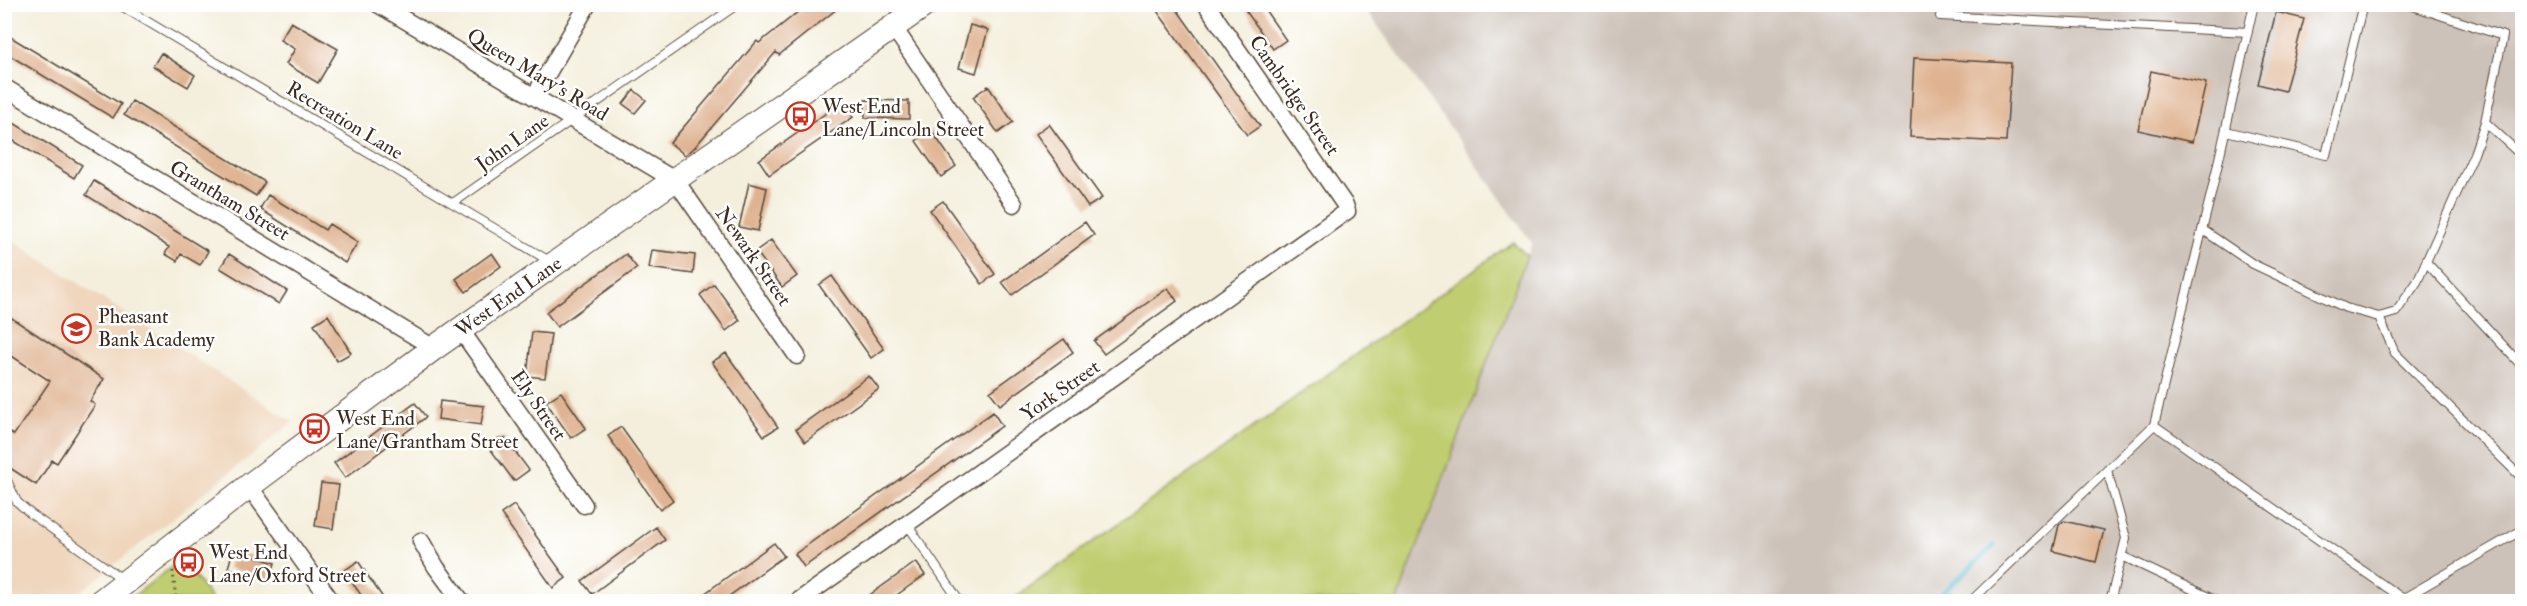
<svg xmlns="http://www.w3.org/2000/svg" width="2527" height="606" viewBox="0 0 2527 606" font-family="'IM FELL Double Pica',serif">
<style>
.built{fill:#efd6bc}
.industrial{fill:#cdc2b9}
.green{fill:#c0cd6f;stroke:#7e7c46;stroke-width:1.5}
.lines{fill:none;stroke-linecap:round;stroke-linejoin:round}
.stream{stroke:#4eb7cc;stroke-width:5}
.building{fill:#dfb391}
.lane-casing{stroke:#57483a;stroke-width:10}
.street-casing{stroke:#57483a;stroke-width:19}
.secondary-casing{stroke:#57483a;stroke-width:26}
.path{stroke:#57483a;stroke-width:3;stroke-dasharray:1.5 4.5;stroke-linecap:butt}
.lane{stroke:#fff;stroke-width:8}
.street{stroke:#fff;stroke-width:16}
.secondary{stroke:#fff;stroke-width:24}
.labels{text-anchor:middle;stroke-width:5;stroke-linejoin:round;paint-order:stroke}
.street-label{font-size:20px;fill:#3b2a1e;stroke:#fff}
.poi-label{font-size:20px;fill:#3b2a1e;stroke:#fff;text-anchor:start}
</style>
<rect width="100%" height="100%" fill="#fff"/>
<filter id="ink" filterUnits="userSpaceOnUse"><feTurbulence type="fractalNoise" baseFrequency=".0167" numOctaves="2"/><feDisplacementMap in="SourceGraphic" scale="12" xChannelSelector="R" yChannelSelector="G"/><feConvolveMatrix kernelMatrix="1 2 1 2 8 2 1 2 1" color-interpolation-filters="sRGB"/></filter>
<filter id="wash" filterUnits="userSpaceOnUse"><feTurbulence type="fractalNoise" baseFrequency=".008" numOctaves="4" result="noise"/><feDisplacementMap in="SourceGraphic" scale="24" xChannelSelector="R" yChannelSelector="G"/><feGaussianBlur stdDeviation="1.35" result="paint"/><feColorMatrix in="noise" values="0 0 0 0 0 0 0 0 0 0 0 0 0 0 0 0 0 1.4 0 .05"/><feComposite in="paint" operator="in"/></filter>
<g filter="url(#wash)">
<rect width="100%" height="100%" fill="#f4efdc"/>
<path class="built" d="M4,235L293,422L69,601H5Z"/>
<path class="industrial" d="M1363,5H2522V601H1397L1532,243Z"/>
<path class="green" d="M1513,242L1527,256L1397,601H1010Z
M182,559L213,601H127Z"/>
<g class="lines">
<path class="stream" d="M1932,602L1994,546"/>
</g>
<g id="blocks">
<path class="building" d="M808,4H843L779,55L776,52L694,148L685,155L670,143L757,41L759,43Z
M1152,4H1173L1260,126L1247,135Z
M1241,4H1261L1286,40L1273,49Z
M2276,12L2304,19L2285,91L2258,84Z
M291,22L338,49L318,83L286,64L295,49L280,40Z
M970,25L988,30L976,73L959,68Z
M4,33L121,104L113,118L4,52Z
M161,53L195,75L188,87L153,66Z
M1914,58L2011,63L2006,142L1910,137Z
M2151,71L2206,83L2192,142L2138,130Z
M988,86L1013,122L998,133L973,97Z
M634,90L646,100L635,113L623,104Z
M865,100L909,101V119L865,118Z
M132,101L265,182L256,196L124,115Z
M842,102L853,117L769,175L759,160Z
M4,117L82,165L74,178L4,135Z
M1049,124L1102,198L1088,207L1036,134Z
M931,130L956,166L941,177L916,141Z
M94,181L208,251L200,265L181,254L177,261L165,254L169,247L86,195Z
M749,183L767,188L758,231L739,227Z
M268,195L325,230L329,224L358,242L345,263L260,209Z
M943,201L995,274L982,284L930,210Z
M1085,222L1094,235L1012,295L1002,282Z
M771,240L797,276L782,287L756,251Z
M652,250L695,255L693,274L649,268Z
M492,253L501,266L466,292L456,279Z
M229,254L287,291L279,304L220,268Z
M626,254L637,268L557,327L546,312Z
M832,276L884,349L871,358L819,285Z
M714,284L740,320L726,331L700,295Z
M1168,288L1177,301L1104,354L1094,341Z
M4,313L104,379L90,401L95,405L57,463L52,460L36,485L4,464V428L14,435L50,381L4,351Z
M328,315L351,353L337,361L314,324Z
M532,332L551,334L545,378L527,376Z
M1064,339L1073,352L1000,405L990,392Z
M726,353L778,427L764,436L712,362Z
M869,376L879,389L805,442L796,429Z
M561,392L586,428L571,438L546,402Z
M440,401L484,406L481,425L438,419Z
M415,403L426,417L345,478L334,463Z
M993,412L1002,426L804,567L795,554Z
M621,427L673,500L660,510L608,436Z
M499,438H505L529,470L514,481L488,446Z
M321,483L339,485L333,529L315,526Z
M514,505L566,578L553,588L501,514Z
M2064,521L2104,530L2096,562L2053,551L2059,525Z
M656,527L665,540L592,594L582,581Z
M774,543L784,556L721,602H693Z
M233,550L275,563L270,580L228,568Z
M358,561L370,579L386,602H366L344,571Z
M916,562L925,575L908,587L887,602H860Z"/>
</g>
</g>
<g filter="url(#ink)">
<use href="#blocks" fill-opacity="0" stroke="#57483a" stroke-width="1.5"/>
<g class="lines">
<defs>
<path id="lane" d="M118,4L551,262
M2407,4L2503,36L2485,122
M1940,16L2248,32
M2226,131L2326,155L2363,4
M453,203L738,4
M2203,230L2253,264L2346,308L2379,317L2396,312L2417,282L2474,154L2485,122L2522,156
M2426,262L2522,366
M2379,317L2395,353L2522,478
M2154,425L2402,598
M2107,470L2126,538L2110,602
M4,474L17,502L31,514L125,581
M907,524L960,602
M2122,556L2219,602
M1970,602L2154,425L2212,190L2254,4
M2397,602L2522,530"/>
<path id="street" d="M378,4L676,181L797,356
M894,28L1014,204
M4,87L434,348
M534,97L588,4
M460,329L584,505
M249,486L332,602
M421,541L436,567L462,602
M797,602L1347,211L1345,205L1206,4"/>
<g id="secondary">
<path id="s1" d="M100,602L249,486L434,348L926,4"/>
</g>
</defs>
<use href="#lane" class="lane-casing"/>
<use href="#street" class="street-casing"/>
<use href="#secondary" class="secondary-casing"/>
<path class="path" d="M173,571L176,601"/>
<use href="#lane" class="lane"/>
<use href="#street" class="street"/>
<use href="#secondary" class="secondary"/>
</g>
</g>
<defs>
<symbol id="bus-ring" viewBox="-11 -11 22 22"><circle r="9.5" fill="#fff" stroke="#c8321e" stroke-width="1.5"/><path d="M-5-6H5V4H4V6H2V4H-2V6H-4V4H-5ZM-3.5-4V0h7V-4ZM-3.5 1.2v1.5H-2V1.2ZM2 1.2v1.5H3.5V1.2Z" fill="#c8321e"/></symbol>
<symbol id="school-ring" viewBox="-11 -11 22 22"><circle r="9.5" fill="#fff" stroke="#c8321e" stroke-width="1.5"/><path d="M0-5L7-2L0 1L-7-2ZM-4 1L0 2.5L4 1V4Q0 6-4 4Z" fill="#c8321e"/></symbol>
</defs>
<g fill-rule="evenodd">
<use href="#bus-ring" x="784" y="100" width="33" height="33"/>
<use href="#school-ring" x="60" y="312" width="33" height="33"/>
<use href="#bus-ring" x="298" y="412" width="33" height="33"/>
<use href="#bus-ring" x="172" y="546" width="33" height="33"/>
</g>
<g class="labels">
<g class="street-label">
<text transform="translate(538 74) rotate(31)" y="7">Queen Mary's Road</text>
<text transform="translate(1295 95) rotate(55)" y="7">Cambridge Street</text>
<text transform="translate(345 120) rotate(31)" y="7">Recreation Lane</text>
<text transform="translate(512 142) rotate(-35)" y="7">John Lane</text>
<text transform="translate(230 200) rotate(31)" y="7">Grantham Street</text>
<text transform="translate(754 256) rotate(55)" y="7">Newark Street</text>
<text dy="7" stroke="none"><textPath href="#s1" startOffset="510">West End Lane</textPath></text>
<text transform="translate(1060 390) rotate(-35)" y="7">York Street</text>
<text transform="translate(539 405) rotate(55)" y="7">Ely Street</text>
</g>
<g class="poi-label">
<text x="822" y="113">West End<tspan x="822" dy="23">Lane/Lincoln Street</tspan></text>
<text x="98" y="323">Pheasant<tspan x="98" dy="23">Bank Academy</tspan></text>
<text x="336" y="425">West End<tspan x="336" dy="23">Lane/Grantham Street</tspan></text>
<text x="209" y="559">West End<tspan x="209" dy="23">Lane/Oxford Street</tspan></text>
</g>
</g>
<rect width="2527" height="606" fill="none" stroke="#fff" stroke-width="24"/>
</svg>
